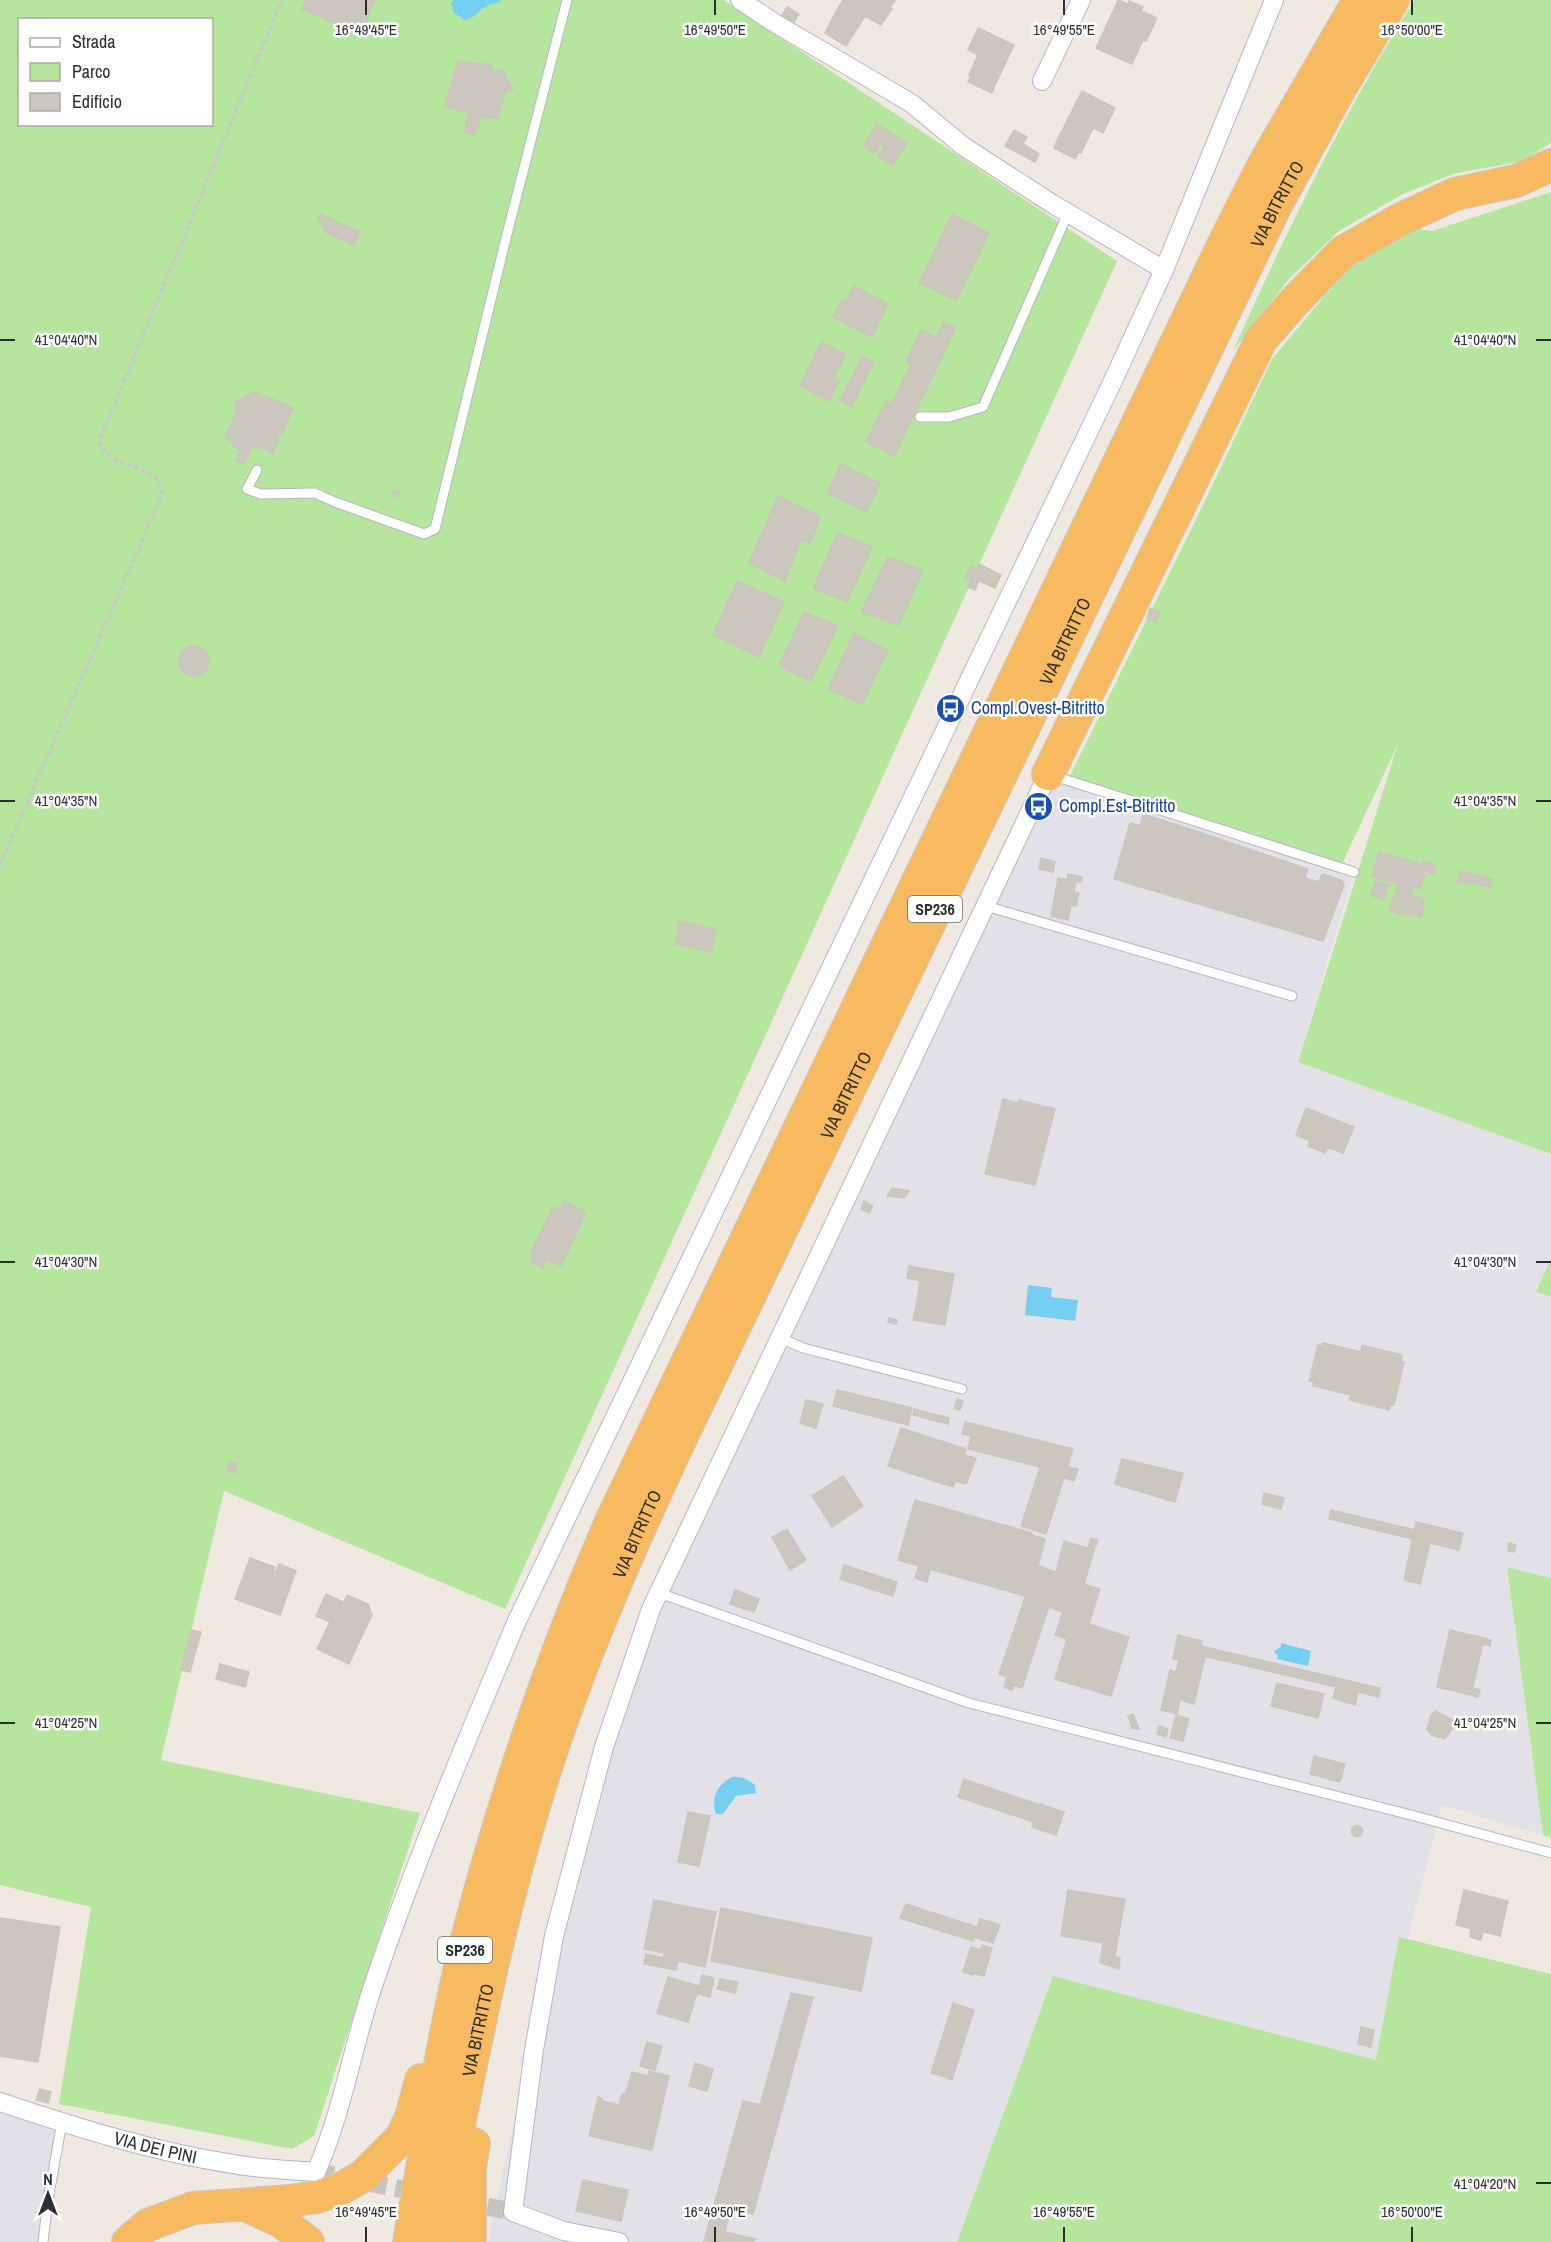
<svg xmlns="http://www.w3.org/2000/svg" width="1551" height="2242" viewBox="0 0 1551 2242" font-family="'Archivo Narrow',sans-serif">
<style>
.industrial{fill:#e3e1e8}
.green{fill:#b6e59e;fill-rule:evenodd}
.water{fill:#75cff0}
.building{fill:#cbc7bf;stroke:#cbc5ba;stroke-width:1.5;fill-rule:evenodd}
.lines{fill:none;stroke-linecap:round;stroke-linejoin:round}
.minor-tunnel{stroke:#c8c4bd;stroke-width:18;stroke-dasharray:18 9;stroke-linecap:butt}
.service-casing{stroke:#b4b7c1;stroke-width:11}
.minor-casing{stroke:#b4b7c1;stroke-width:20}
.trunk-casing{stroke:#c9c9c9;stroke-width:34}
.path{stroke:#c9c9c9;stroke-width:4;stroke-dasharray:4.5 3;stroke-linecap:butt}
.service{stroke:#fff;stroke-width:9}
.minor{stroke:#fff;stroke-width:18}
.trunk{stroke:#f8ba60;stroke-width:32}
.ticks{fill:none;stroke:#2e2e2e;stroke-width:2}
.labels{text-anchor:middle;stroke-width:5;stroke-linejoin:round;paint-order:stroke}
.shield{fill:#fff;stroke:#6d6d6d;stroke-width:1.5}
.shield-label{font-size:16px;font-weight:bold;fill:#2e2e2e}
.street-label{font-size:18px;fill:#2e2e2e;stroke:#fff}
.transit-label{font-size:18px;fill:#164399;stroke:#fff;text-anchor:start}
.ticks-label{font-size:15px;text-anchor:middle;fill:#2e2e2e;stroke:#fff;stroke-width:5;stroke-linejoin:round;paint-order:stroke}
</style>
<rect width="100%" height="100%" fill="#efe9e1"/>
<path class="industrial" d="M1048,774L1354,872L1298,1062L1551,1154V1258L1536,1291L1551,1296V1578L1507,1568L1543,1835L1442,1805L1376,2060L1053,1976L957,2242H488L554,1936L659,1593Z
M0,2101L62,2122L47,2242H0Z"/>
<path class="green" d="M0,0H724L1117,261L505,1609L224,1491L161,1760L420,1813L314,2136L292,2149L59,2104L91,1907L0,1885ZM20,20H212V124H20Z
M1415,0H1551V143L1522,161L1453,174L1403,194L1339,231L1289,279L1233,351C1287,231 1344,111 1415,0Z
M1551,192V1154L1298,1062L1398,744L1340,868L1068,780L1205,501L1272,359L1321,300L1362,256L1403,227L1432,231Z
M1551,1258V1296L1536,1292Z
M1507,1567L1551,1578V1838L1543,1835Z
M1399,1937L1551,1974V2242H957L1053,1976L1376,2060Z"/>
<path class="water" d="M453,0H502C497,4 493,3 487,6C478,10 476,18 465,20L454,13L451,4Z
M1028,1285L1052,1288L1051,1297L1078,1300L1075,1321L1025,1315Z
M1281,1643L1311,1651L1308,1666L1277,1659L1278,1656L1274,1651L1281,1647Z
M732,1777C742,1776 748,1780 755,1785L756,1793L736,1796L723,1814H716C710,1798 718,1784 732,1777Z"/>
<path class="building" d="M305,0H375L361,34L302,9Z
M843,0H875L860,24L837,10Z
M875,0L892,9L881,25L865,16Z
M877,0H895L890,8Z
M1118,0L1128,4L1129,1L1143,7L1141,11L1157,18L1146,41L1131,34L1140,16L1116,5Z
M1116,5L1140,16L1131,34L1143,40L1132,64L1096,48Z
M787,7L799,14L793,24L781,17Z
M837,10L860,24L846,46L825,33Z
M978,28L1014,45L995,85L970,73L978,55L968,50Z
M458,61L491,65L494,72L502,69L513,90L505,91L498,119L482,117L474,135L465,131L468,113L445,106Z
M970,73L995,85L992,93L968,82L971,77L969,76Z
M1082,91L1115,108L1103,133L1093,128L1081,153L1057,141Z
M877,124L907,143L894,163L888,159L890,157L881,151L884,147L881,144L875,153L863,146Z
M1014,130L1027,137L1023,144L1039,154L1035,162L1005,146Z
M1057,141L1079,152L1075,159L1054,148Z
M881,151L890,157L888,159L894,163L892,166L878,157Z
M320,214L360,232L354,245L325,232L318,218Z
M952,214L989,233L956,301L919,283Z
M853,286L880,300L864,333L844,323L853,305L845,302Z
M842,300L853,305L844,323L833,317Z
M880,300L888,304L872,337L864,333Z
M944,322L956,328L894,456L866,442L886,401L891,404L895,397L905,402L921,369L906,362L921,330L936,337Z
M821,342L835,349L820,379L836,387L829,401L800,386Z
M835,349L846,354L834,378L839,381L836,387L820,379Z
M862,356L874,362L866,378L855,372Z
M911,364L921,369L905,402L895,397Z
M855,372L866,378L857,396L845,390Z
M845,390L857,396L852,406L840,400Z
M257,391L277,438L279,440L273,453L258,446L257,449L251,446L244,464L236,461L241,450L233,446L234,442L225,438L237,410L234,402Z
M266,396L293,408L282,434L279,433L277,438L260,398Z
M841,464L880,483L867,512L827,493Z
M394,490L400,491L398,497L392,495Z
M778,496L821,517L810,543L801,540L785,581L749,563Z
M838,533L872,547L847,602L813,588Z
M888,557L923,570L899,625L861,612Z
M979,564L1001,575L995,588L972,578Z
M971,566L977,569L972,578L979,581L975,590L968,587L971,580L965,577Z
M737,581L784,602L759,657L713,635Z
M1150,608L1160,612L1156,622L1147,618Z
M804,612L838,626L811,681L779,666Z
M854,633L888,650L862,704L828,689Z
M179 661a15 15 0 1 1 30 0a15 15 0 1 1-30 0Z
M1143,814L1199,832L1196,842L1140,826Z
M1130,823L1196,842L1199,832L1308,869L1305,878L1319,882L1322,874L1342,880L1344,885L1323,941L1114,879Z
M1379,852L1422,864L1411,895L1424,899L1422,917L1405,913L1409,902L1394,897L1399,885L1372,876Z
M1041,858L1055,862L1053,872L1039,869Z
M1423,861L1436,865L1433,874L1420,870Z
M1460,871L1493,879L1490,887L1469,882L1468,884L1457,882Z
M1419,873L1425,875L1420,889L1414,887Z
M1068,874L1082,877L1081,882L1067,880Z
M1058,878L1076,881L1074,892L1079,893L1076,906L1071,905L1068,920L1051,916Z
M1376,881L1389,885L1383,900L1370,895Z
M1394,897L1409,902L1404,916L1389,910Z
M680,921L716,929L711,952L675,944Z
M1003,1099L1018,1103L1019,1100L1055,1109L1035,1185L985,1174ZM1016,1114L1037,1119L1035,1126L1041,1127L1029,1177L995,1169L1003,1135L1010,1137Z
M1306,1108L1311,1110L1301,1137L1296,1135Z
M1311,1110L1349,1125L1338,1151L1301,1137Z
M1016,1114L1037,1119L1035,1126L1041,1127L1029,1177L995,1169L1003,1135L1010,1137Z
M1349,1125L1354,1127L1343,1153L1338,1151Z
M1310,1140L1328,1147L1325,1153L1308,1146Z
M892,1188L909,1191L904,1198L887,1196Z
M564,1201L586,1212L582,1221L559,1210Z
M864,1201L873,1206L869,1213L861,1209Z
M553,1207L582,1221L561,1266L531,1252Z
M534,1253L547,1259L543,1268L530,1262Z
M909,1266L954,1274L947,1313L916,1307L920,1281L907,1278Z
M916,1307L947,1313L945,1325L913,1320Z
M889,1318L897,1320L896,1324L888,1322Z
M1323,1343L1404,1362L1394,1405L1313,1386Z
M1318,1345L1322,1346L1314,1382L1309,1381Z
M1362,1345L1402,1355L1401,1361L1361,1352Z
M837,1390L912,1408L908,1425L833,1406Z
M1351,1395L1390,1404L1389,1410L1349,1400Z
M957,1399L963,1401L960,1410L954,1408Z
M806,1400L823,1404L816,1428L800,1423Z
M914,1409L949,1418L948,1424L913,1415Z
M965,1422L1073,1449L1046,1534L1021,1526L1044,1455L962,1434Z
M901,1428L907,1430L894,1468L888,1466Z
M907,1430L966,1449L953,1487L894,1468Z
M971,1437L1044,1455L1040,1467L968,1449Z
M964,1455L976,1458L966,1484L955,1481Z
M1122,1459L1183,1473L1175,1502L1115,1484Z
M229,1461L238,1464L235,1473L226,1469Z
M1069,1467L1078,1469L1074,1481L1065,1478Z
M843,1476L863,1506L832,1527L812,1496Z
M1264,1493L1284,1498L1281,1509L1262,1504Z
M915,1500L1032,1533L1023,1562L1036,1565L1025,1596L930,1569L927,1582L915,1578L919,1566L898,1560Z
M1331,1510L1415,1530L1413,1539L1329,1519Z
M1416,1522L1463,1533L1459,1550L1430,1543L1420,1584L1404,1580Z
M787,1529L806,1560L790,1570L772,1537Z
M1031,1535L1045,1539L1038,1566L1023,1562Z
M1091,1538L1098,1540L1094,1550L1088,1548Z
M1064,1541L1094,1550L1085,1581L1060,1573L1022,1688L1013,1685L1015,1680L999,1674L1036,1565L1056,1572Z
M1509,1543L1516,1545L1514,1552L1508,1551Z
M250,1558L275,1567L272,1574L256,1568L247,1594L275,1604L285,1575L276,1572L279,1564L296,1571L280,1615L235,1599Z
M844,1565L897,1582L893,1596L840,1579Z
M256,1568L272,1574L273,1571L285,1575L275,1604L247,1594Z
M1060,1573L1085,1581L1084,1584L1100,1589L1089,1624L1129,1637L1111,1696L1055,1679L1067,1639L1055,1635L1063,1612L1049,1607Z
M735,1590L759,1599L754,1612L730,1604Z
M326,1594L365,1612L353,1639L359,1642L349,1664L317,1649L330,1622L316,1616Z
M347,1595L368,1604L372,1615L359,1642L353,1639L365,1612L344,1602Z
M191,1630L201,1632L190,1672L181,1670Z
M1450,1630L1484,1638L1471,1695L1437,1687Z
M1178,1635L1202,1641L1199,1655L1205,1657L1194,1704L1180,1700L1177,1714L1161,1710L1170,1670L1176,1672L1179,1660L1173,1659Z
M1484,1638L1491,1640L1490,1646L1482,1644Z
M1201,1646L1380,1688L1379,1697L1199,1655Z
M220,1664L249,1672L245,1687L216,1679Z
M1007,1678L1015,1681L1012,1690L1004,1687Z
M1277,1683L1324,1694L1318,1718L1271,1706Z
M1336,1687L1358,1692L1355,1705L1333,1698Z
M1472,1688L1480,1690L1478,1697L1471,1695Z
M1435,1711L1453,1720V1728L1445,1739L1432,1735L1427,1729L1431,1715Z
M1133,1714L1139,1729L1132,1728L1128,1716Z
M1176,1715L1189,1719L1183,1741L1170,1738Z
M1159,1726L1168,1729L1166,1737L1157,1734Z
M1314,1756L1345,1764L1340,1782L1310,1774Z
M964,1779L1040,1805L1034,1822L958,1797Z
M1040,1804L1064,1812L1056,1835L1032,1827Z
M688,1812L710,1816L699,1866L678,1862Z
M1351.5 1831a5.5 5.5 0 1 1 11 0a5.5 5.5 0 1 1-11 0Z
M1068,1890L1125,1899L1113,1967L1100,1963L1103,1943L1061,1936Z
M1464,1890L1508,1901L1500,1936L1456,1925Z
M654,1900L716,1912L705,1967L678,1961L676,1970L644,1964L646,1954L664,1958V1953L644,1949Z
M906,1904L977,1927L973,1941L900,1918Z
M721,1908L872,1938L861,1991L711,1961Z
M0,1918L60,1927L38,2062L0,2056Z
M980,1919L1000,1925L993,1943L974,1937Z
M1471,1929L1483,1932L1481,1940L1470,1937Z
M982,1945L992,1948L984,1976L973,1973Z
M971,1947L981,1950L973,1975L963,1972Z
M1115,1957L1120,1958L1119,1969L1113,1967Z
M702,1975L714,1978L710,1997L698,1994Z
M668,1977L699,1986L688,2022L657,2013Z
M720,1979L738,1982L735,1993L717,1989Z
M791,1993L813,1997L753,2214L731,2208L722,2242L704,2241L743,2101L760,2105Z
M953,2003L967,2008L945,2077L931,2073Z
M967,2008L974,2010L952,2080L945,2077Z
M1361,2027L1374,2030L1371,2047L1358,2044Z
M647,2042L662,2046L655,2070L640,2066Z
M695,2063L713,2069L707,2091L689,2086Z
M649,2071L669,2076L653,2145L595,2132L602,2101L619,2105L622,2094L625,2095L632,2072L648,2076Z
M40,2089L51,2092L48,2103L36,2100Z
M598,2097L602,2098L595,2132L653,2145L652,2150L589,2136Z
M583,2180L628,2190L621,2221L576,2211Z
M725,2232L756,2239L752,2242H722Z"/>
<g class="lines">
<path class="minor-tunnel" d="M316,2172L426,2194
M461,2201L513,2212"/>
<defs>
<path id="service" d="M920,417H949L983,407L1068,213
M257,470L247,489L261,494L315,493L335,502L424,534L435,529L506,238L567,0
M1054,776L1354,872
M986,906L1292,996
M780,1338L803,1348L962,1389
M659,1593L969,1703L1411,1815L1551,1853
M43,2242L48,2200L62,2122"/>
<g id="minor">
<path d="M740,0L773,22L911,103L963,146L1051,203L1164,270"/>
<path d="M1042,81L1081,0"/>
<path id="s1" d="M0,2102C78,2128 157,2153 239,2165C264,2169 291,2170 316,2172C342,2113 352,2049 372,1989C414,1864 465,1744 516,1623L1111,385L1164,270L1274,0"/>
<path d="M619,2242L564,2231L513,2212L534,2050L554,1936L604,1747L651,1609L1048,774"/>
</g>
<g id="trunk">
<path d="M1048,774L1261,340L1294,302L1343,252L1399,220L1455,194L1516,181L1551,165"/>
<path d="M245,2205L280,2221L308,2242"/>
<path d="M128,2242L148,2225L193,2208L290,2201L317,2197L342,2188L363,2176L402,2137L412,2114L421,2080"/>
<path d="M409,2242C428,2140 442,2035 468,1935C506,1791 554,1650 614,1515L1226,239L1264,164L1359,0"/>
<path id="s2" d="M436,2242C470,2069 501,1894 560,1726C595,1626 638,1530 683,1434L1276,205L1341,87L1393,0"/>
<path d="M470,2242V2166L474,2144"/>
</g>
</defs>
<use href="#service" class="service-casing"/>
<use href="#minor" class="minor-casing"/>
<use href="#trunk" class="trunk-casing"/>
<path class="path" d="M0,865L163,493C161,489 159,483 157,480C139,460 106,470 100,439L282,0"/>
<use href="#service" class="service"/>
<use href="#minor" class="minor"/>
<use href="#trunk" class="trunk"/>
</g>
<path class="ticks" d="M366,0V15M715,0V15M1064,0V15M1412,0V15M0,340H15M1536,340H1551M0,801H15M1536,801H1551M0,1262H15M1536,1262H1551M0,1723H15M1536,1723H1551M1536,2183H1551M366,2227V2242M715,2227V2242M1064,2227V2242M1412,2227V2242"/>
<defs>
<symbol id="bus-disc" viewBox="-11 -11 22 22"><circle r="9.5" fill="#1a4fb4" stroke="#fff"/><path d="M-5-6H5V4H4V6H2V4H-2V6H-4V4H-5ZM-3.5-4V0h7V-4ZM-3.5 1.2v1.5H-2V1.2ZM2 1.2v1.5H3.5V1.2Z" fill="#fff"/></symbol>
</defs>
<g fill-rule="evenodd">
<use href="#bus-disc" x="934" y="692" width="33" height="33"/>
<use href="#bus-disc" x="1022" y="790" width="33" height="33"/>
</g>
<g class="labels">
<g class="shield">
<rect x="908" y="896" width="54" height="26" rx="4.5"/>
<rect x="438" y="1937" width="54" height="26" rx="4.5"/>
</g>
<g class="shield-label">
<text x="935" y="915">SP236</text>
<text x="465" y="1956">SP236</text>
</g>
<g class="street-label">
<text dy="6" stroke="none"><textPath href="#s2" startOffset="2214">VIA BITRITTO</textPath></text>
<text dy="6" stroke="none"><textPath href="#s2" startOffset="1728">VIA BITRITTO</textPath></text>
<text dy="6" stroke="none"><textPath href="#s2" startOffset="1224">VIA BITRITTO</textPath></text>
<text dy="6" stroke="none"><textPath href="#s2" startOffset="738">VIA BITRITTO</textPath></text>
<text dy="6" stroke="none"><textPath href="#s2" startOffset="216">VIA BITRITTO</textPath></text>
<text dy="6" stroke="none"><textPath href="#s1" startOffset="162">VIA DEI PINI</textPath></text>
</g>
<g class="transit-label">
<text x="971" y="714">Compl.Ovest-Bitritto</text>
<text x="1059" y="812">Compl.Est-Bitritto</text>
</g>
</g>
<g class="ticks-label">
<text x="366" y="35">16°49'45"E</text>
<text x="715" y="35">16°49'50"E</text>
<text x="1064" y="35">16°49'55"E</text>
<text x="1412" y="35">16°50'00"E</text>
<text x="66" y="345">41°04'40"N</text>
<text x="1485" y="345">41°04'40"N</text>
<text x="66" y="806">41°04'35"N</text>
<text x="1485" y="806">41°04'35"N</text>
<text x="66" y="1267">41°04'30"N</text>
<text x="1485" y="1267">41°04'30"N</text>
<text x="66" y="1728">41°04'25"N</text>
<text x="1485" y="1728">41°04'25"N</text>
<text x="1485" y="2189">41°04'20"N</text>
<text x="366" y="2217">16°49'45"E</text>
<text x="715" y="2217">16°49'50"E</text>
<text x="1064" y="2217">16°49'55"E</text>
<text x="1412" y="2217">16°50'00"E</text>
</g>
<rect x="18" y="18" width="195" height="108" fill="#ffffff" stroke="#ababab" stroke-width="1.5"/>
<rect x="30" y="38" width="30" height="9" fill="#ffffff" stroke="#ababab" stroke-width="1.5"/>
<text x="72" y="48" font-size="18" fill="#2e2e2e">Strada</text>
<rect x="30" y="63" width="30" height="18" fill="#b6e59e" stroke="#ababab" stroke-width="1.5"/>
<text x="72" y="78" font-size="18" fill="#2e2e2e">Parco</text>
<rect x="30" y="93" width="30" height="18" fill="#cbc7bf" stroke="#ababab" stroke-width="1.5"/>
<text x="72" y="108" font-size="18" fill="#2e2e2e">Edificio</text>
<g transform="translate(48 2194)" stroke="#ffffff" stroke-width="4.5" paint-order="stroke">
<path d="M0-4.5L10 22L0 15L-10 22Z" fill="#2e2e2e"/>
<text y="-9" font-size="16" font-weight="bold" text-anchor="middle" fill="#2e2e2e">N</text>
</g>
</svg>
